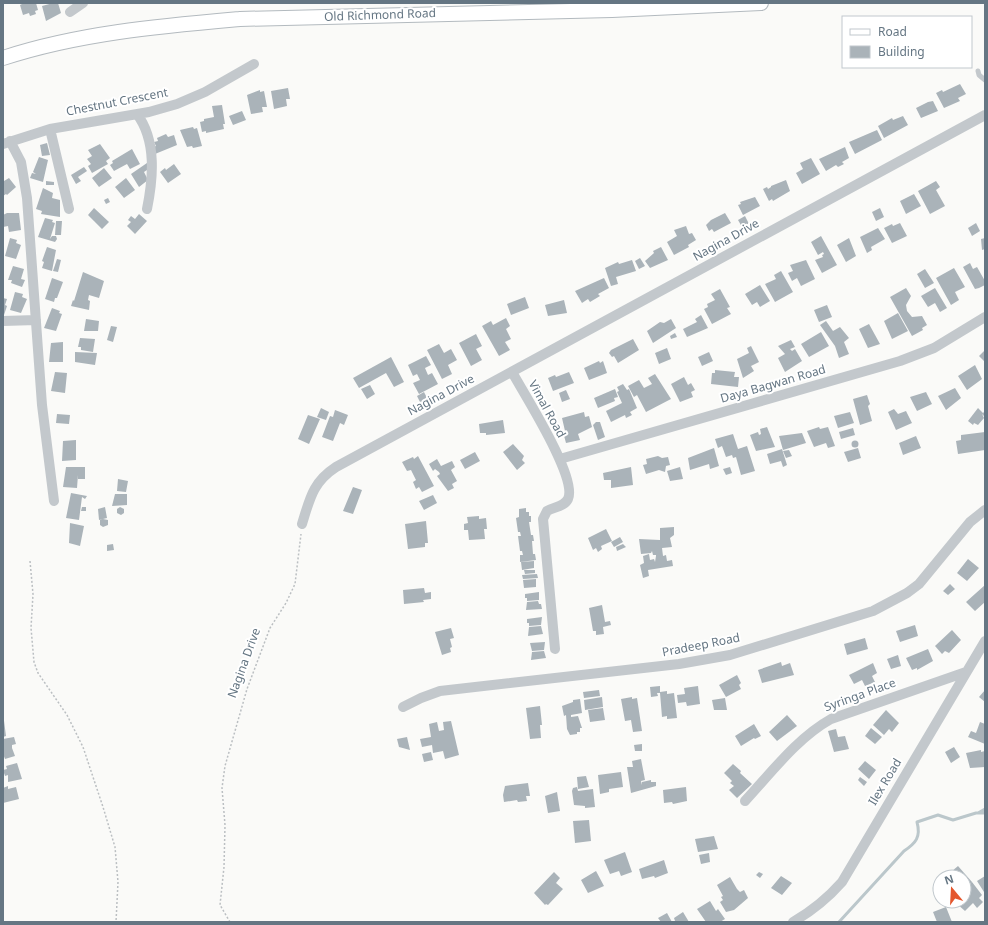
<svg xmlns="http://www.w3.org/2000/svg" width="988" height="925" viewBox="0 0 988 925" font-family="'Noto Sans',sans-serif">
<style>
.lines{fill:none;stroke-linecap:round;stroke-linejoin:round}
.stream{stroke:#bbc7cb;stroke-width:3}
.building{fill:#aab3b9}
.secondary-casing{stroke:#b3babf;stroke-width:16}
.path{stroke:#bbbfc2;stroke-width:1.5;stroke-dasharray:2 2;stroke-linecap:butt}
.lane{stroke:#c3c8cc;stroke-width:5}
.street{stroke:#c3c8cc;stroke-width:10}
.secondary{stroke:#fff;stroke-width:14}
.labels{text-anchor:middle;stroke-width:4;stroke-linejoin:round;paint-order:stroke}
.street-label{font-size:12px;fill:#657683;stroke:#fff}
</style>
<rect width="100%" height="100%" fill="#fafaf8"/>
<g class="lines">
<path class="stream" d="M978,813L985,809
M839,922L904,851C916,843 921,837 917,822L938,815L953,820L976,813H985"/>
</g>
<path class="building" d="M24,3H36L38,10L35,11L36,14L30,16L29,13L23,15L20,5Z
M53,3H58L61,13L46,21L42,6Z
M960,84L966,94L958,98L960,101L944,108L936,93L942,90L943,92Z
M288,88L290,99H286L287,106L274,109L271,91Z
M260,90V92L264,91L267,107H262L263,112L251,114L247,95Z
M933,101L938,111L921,118L916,108L928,102Z
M222,105L225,124H223L224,129L206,133V131L202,132L200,122L204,121V119L214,117L212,106Z
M242,111L246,120L233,125L229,116Z
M903,116L908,125L884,138L878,126L892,118L893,120Z
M193,127L194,129L197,128L202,146L193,148L192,146L187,147L180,130Z
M877,130L882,140L855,154L849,142Z
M166,134L168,137L174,135L177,145L155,154L153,147L156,146L154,142L158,141L157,138Z
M47,143L50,155L42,156L40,145Z
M100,144L110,158L106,161L108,164L92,173L88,166L91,164L87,159L92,156L88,150Z
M845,147L849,158L842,162L844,164L838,167L836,165L826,171L819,159Z
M132,149L140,164L130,169L127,164L114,171L110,165L113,163L112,161Z
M39,157L48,160L43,182L30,178L32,173L36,174L33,172Z
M811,158L820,174L802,184L796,173L803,169L800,163Z
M147,163L150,168L144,172L148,180L139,187L131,174Z
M174,164L181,174L168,183L160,172L165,168L166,170Z
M84,167L87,171L78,177L81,181L76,184L71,175Z
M104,168L112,178L99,187L92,178Z
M9,178L16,187L7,195L6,194L3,196V179L4,181Z
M126,178L135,190L124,198L115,187Z
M786,180L790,191L773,201L772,199L769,201L763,189L767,187L768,189L771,187V186Z
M46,181L54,182V185H46Z
M936,181L940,187L936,190L945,206L930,214L918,191Z
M43,188L53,193L52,198L60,200V217L41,214L42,211L36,209Z
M914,194L921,206L906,214L900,201Z
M755,197L760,206L743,215L738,205L741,204L740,202Z
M108,198L110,202L106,204L104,200Z
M94,208L109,222L102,229L88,215Z
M880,208L884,217L876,221L872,212Z
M7,213H19L21,230L9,232L8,226L3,227V215Z
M725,213L731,223L714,232L712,229L709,231L706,225L711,220Z
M139,214L147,221L135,234L127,226L131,222L128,220L131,216L135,219Z
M745,216L749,224L742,227L738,220Z
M45,218L53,220L52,222L55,223L50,239L52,236H56L57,239L55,242L38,237Z
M56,221H62L61,235H55Z
M900,223L907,236L892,243L884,228L892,224L893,226Z
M976,223L980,231L972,236L968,228Z
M686,226L689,234L692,233L696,240L688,245L689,247L674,255L667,242L677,236L674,230Z
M878,228L885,239L871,247L872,250L867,253L860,237Z
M821,236L837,265L822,273L815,260L823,257L822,255L824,254L823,252L818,255L811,242Z
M10,238L17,240L16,243L21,245L16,259L5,256Z
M849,238L856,256L846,262L837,245Z
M985,238V249L982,250L981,239Z
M47,247L56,250L52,271L42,268L44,262L42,261Z
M661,247L668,260L650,268L645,261L654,253L653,251Z
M640,258L645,266L639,269L635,261Z
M57,259L61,260L58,272L53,271Z
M632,260L636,271L616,277L618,284L611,286L605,268L618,262L619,264Z
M806,260L815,279L801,286L797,278L792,281L788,273L793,271L790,265Z
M970,263L973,269L977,267L985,281V285L979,288L975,289L963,267Z
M13,266L24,269L21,279L25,280L22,287L11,283L12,280H8Z
M954,268L965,287L955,292L959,300L951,305L936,278Z
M925,269L934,283L925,288L917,274Z
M781,271L793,292L775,302L765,284L776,279L774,275Z
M83,272L104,281L99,298L89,295L88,300L90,301L89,310L71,306L73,300L74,301Z
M52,278L63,282L57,298H55L54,302L45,299Z
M604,278L609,288L598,294L600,296L590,302L588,299L582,303L575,291Z
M760,285L770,301L760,307L757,302L752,305L745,294Z
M906,288L911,296L906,305L907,311L912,317L922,316L927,325L922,328L923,330L912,336L890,297Z
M935,288L947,308L940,312L935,303L928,307L921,296Z
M720,289L730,307L727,308L731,314L712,324L704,309L708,307L707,304L715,300L711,294Z
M15,292L23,294L22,297L27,299L21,313L10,310Z
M525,297L529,308L511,315L507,304Z
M3,298L7,299L5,305L7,306L3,318Z
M564,300L567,313L548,316L545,305Z
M827,305L832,317L819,322L814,310Z
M52,308L60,311L59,313L62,314L56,331L44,328Z
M898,313L908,331L892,339L884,321Z
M701,315L708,328L687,337L683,329L697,322L695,319Z
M506,318L510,326L506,329L511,339L505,342L510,350L499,356L482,326L491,321L493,325Z
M86,319L99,321L98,331H84Z
M671,319L676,328L653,343L647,331L660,322L664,323Z
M826,321L833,331L840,327L849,338L844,342L849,354L839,358L835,346L820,325Z
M869,324L880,344L868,348L859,329Z
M111,326L117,327L113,342L107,340Z
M821,332L829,346L809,357L801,344Z
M675,333L677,337L671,339L670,336Z
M476,334L482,346L476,349L482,360L471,366L459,343Z
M80,338L95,339L93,352L81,350V347H78Z
M633,339L639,350L618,363L614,356L612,357L609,353L611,350Z
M791,340L795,347L790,349L792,351L795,349L802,361L785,372L778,358L785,354L778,346Z
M63,342V362H49L51,343Z
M439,344L444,353L451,349L457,360L448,365L452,374L442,379L427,350Z
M751,346L759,362L751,366L754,371L743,378L737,359L749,353L747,348Z
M667,348L671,359L659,364L655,353Z
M985,350V362L979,356Z
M75,352L97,353L95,365L75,362Z
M709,352L713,361L702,366L698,357Z
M426,356L431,365L425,368L428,375L432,373L438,384L419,394L413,383L420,380L417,374L413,376L408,365Z
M391,357L404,382L394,387L386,373L359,388L353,378Z
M599,361L600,363L603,361L607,373L589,380L584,368Z
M975,365L982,379L967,390L958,376Z
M715,370L735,372L734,377H739L738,387L711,384L712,373H715Z
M55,372L67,373L65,393L51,391Z
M569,372L574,383L553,391L548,378L555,375L556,377Z
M655,374L671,399L646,412L637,395L634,397L628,386L639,380L644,388L652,384L648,378Z
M684,377L688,385L691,383L695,390L691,392L693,397L680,402L671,384Z
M623,384L627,390L629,389L637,408L630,412L632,415L626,418L625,415L611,422L606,411L622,403L617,392L619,391L617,387Z
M370,385L375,394L367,399L361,389Z
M955,388L961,398L946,410L938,396Z
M615,389L618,397L614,398L615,401L598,408L594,398Z
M566,390L570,399L562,402L559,393Z
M424,392L428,400L421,404L417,396Z
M926,392L932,404L917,411L910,397Z
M867,395L870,404L868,406L872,421L860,425L853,399Z
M321,408L329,412L326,420L317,417Z
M978,408L983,413L985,411V417L982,414L984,418L978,425L974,423L973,425L968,421Z
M894,409L898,414L906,411L912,423L896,430L888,412Z
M335,410L348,415L344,425L340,423L333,441L322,437L330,416L333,417Z
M584,412L585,417L589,416L592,427L578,434L580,440L566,443L563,432L565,431L562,418Z
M850,412L854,423L838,428L834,416Z
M57,414L70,415L69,424L56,423Z
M308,415L320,419L309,444L298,439Z
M503,420L505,433L486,435V433H480L479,424Z
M596,422H600L605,437L598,440L593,425Z
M767,427L775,447L756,451L750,435L758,432L759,435L761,434L760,429Z
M819,427L820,429L828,427L835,446L828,448L826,443L814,447L807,431Z
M853,428L855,435L841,439L839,432Z
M985,432V450L958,454L956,441L961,440V435Z
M802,433L806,443L783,450L779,436Z
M733,434L738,449L747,446L755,471L741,475L736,457L733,458L732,455L726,457L722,446L718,448L715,439Z
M916,436L921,448L903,455L899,443Z
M76,440V460L62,461L63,441Z
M851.5 444a3.5 3.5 0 1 1 7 0a3.5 3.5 0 1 1-7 0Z
M513,444L524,456L522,460L525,463L517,470L503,452Z
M714,448L719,466L710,469L709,464L690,470L688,458Z
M858,448L861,458L848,462L844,452Z
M782,449L787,465L783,467L781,461L770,464L767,454Z
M789,450L792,456L786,458L783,451Z
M475,452L480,461L465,469L460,460Z
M418,456L434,486L422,492L419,487L416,489L413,482L416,480L411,470L407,471L402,462L413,457L414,459Z
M658,456L662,458L668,457L670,465L666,466L665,472L659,470L646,474L643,465L647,464L646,459Z
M437,459L441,466L452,461L455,467L451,470L457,481L452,484L454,488L448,491L437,476L440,474L439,472L435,469L433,471L429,464Z
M66,467H85V479H78V475L77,488L63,487Z
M631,467L633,485L611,488V480H604L603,473Z
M680,467L683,479L670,481L667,471Z
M730,467L732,473L726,475L723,469Z
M118,479L128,481L126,492L117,491Z
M353,487L362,490L353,514L343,511Z
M71,493L87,496L85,499L82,497L79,520L66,518Z
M115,494H127V505L112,506Z
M433,495L437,503L424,510L419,501Z
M82,507H86V511H81Z
M105,507L107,518L99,520L98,509Z
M120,507L124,509V513L121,515L117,513V509Z
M526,508V512H529V516H531V522H529L531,535H533L534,541H532L533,554H535L536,560L520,562V555H523L522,551H520L518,536H521L520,532H518L516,518L519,517V509Z
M479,516V519L486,518L487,529H484L485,539L469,540L468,530H464V524L468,523L467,517Z
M103,519L108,520V525L103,527L100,525V520Z
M426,521L428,543H425V547L408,549L405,524Z
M70,523L84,526L80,546L69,543Z
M674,527V535L670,538L672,547L662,548L663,556L666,555L667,561L672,560L673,566L648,570L649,576L643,578L640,565L644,563L643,556L649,554L650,560L654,559L655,562L656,556V555H653L652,551L651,553L641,554L639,539L660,540V528Z
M606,529L612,541L601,546L602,549L598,552L596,548L593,550L588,538Z
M620,537L623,542L614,547L611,542Z
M113,544L114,550L107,551V545Z
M623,544L626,547L617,551L616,547Z
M968,559L979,568L967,581L957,573Z
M534,561V568L522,570L521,562Z
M524,570H535V573L525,574Z
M537,574L538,578L523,579L522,575Z
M536,579V587L524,588L523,580Z
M950,584L955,589L948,595L943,591Z
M985,585V602L975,611L966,602Z
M424,588L425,593L431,592V599L423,600L424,602L404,604L403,590Z
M539,592V600L527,601V598H525V594Z
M538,601L539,604H541L542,609L526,610L527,602Z
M602,605L605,622L610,621L611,625L603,627L604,634L596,635V631H593L589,608Z
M542,617L541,625L529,626V623H527V619Z
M915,625L918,636L900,642L896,631Z
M541,626L543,634L528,636L529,627Z
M451,628L454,638L450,639L452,647L450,648L451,652L442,655L435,632Z
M952,630L961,640L949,653L945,651L942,654L935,646Z
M865,638L868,649L847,655L844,644Z
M545,642L544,650L532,651L530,643Z
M928,649L933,661L917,670V668L912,670L906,658Z
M544,651L546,658L531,660L532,652Z
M898,655L901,666L891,669L887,659Z
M781,662L782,666L790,663L794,675L762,683L758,670Z
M873,663L877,673L872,676L875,682L865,686L862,680L854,684L849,675Z
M737,675L741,683L739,685L741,689L726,697L719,685Z
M660,686V692L667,691V694L674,693L677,718L667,719V716L662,717L660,693H657L658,696L651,697L650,687Z
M698,686L700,704L687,706L686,702L678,703L677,695L685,694L684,688Z
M599,690L600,696L584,698L583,692Z
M985,690V702L979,697Z
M602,697L603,707L585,710L584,700Z
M632,697V699L637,698L642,731L633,732L631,720L625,721L621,699Z
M725,698L727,710H714L712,700Z
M580,699L582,713L571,715V717L578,716L582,728H580V732H577V734L570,735L567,729L566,715L564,716L562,706L573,702V700Z
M540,706L542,725H540L541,738L530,739L526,708Z
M603,708L605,720L590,722L588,710Z
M886,710L899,723L892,732L889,729L884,735L873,725Z
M3,713L6,736L3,737Z
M787,715L797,726L777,741L769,732Z
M451,721L459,755L445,759L443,751L433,753L432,745L422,747L420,739L431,737L429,724L437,722L439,731L444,730L443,722Z
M980,722L985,724V744L968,737L971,731L976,733Z
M754,724L761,736L755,739L754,738L741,746L735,736Z
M871,728L882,737L875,744L865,736Z
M836,729L838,737L845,736L849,749L834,752L828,731Z
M14,737L16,744L12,745V748L15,756L5,759L3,754V739Z
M407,737L410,750L399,747L397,739Z
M642,744V751H635L634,745Z
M954,747L960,757L951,763L945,752Z
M981,750V752L985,751V767L970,768L966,753Z
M431,752L433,760L424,762L422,754Z
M641,759L645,780L641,781L642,785V782L651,780V782H656V786L631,793L627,767H633L632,761Z
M865,761L876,770L869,779L858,769Z
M17,763L22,779L8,782V775L5,776L3,770L7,769L6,766Z
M733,764L741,771L740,773L752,784L737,798L729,790L734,786L730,783L732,781L724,773Z
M621,772L623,787L609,789V792L600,794L598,775Z
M586,776L589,787L578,789L577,777Z
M860,777L867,782L864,786L858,780Z
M528,783L530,796H526L527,801L518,802L517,800L504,802L503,795L505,786Z
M8,786V789L16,787L19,799L3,803V788Z
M577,787L578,791L593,789L595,807L585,808V806L574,805L572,791L573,788Z
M686,787L687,801L673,804L672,802L664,803L663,790Z
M557,792L560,811L548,813L545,796Z
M589,820L591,841L575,843L573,821Z
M714,836L718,849L698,852L695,839Z
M625,852L632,872L621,876L619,871L610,874L604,860Z
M709,853L710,862L701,864L699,855Z
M664,860L668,873L655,878L654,876L642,879L639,869Z
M958,866L972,882L966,887L964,877H945Z
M596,871L604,886L588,893L581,880Z
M554,872L560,878L556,883L563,889L548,905L546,904L545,905L534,893Z
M759,872L763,874L760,878L756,875Z
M781,876L792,883L782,895L771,888Z
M985,876V891L984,892L977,881Z
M730,877L737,889L740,892L744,890L748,898L734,910L726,912L720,902L723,900L721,897L723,896L717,885Z
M972,882L982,895L979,898L983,902L977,908L973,903L965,911L956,903L964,901V890Z
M710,901L716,911L718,909L725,919L720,922H706L697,909Z
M946,907L952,922H937L933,912Z
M683,912L689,922H673L675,921L674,918Z
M667,913L672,922H661L658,918Z"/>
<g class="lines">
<defs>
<path id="secondary" d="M3,58C79,33 161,26 240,19L612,10L761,3"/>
</defs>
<use href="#secondary" class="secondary-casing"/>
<path class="path" d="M30,561L33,594L31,628L34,662L38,673L67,715L83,747L103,807L115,847L118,882L116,922
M230,922L220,905L224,867L225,825L222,788L225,766L247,689L270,628L286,603L295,584L301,534"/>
<path class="lane" d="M978,71L979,75L985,80"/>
<path class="street" d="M70,12L83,3
M137,114C157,141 153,179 147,209
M50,129L69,209
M10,141L21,162L27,198L42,405L54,501
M3,144L50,129L149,112L177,104L205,92L254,64
M3,321L36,320
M512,372C524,394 578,478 568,499C564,507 553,507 547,511L543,519L555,649
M560,459L900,361L934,348L985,317
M302,524C310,498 313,482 336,467L985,115
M403,707L421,698L440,691L679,664L730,655L873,611L907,593L919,584L970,522L985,510
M745,801C771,773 797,738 831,719L966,672
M793,922C812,911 827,899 842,882L985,641"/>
<use href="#secondary" class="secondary"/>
</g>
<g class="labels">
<g class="street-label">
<text transform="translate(380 15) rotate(-2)" y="4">Old Richmond Road</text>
<text transform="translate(117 102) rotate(-11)" y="4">Chestnut Crescent</text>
<text transform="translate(726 240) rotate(-29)" y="4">Nagina Drive</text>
<text transform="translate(773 384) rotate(-16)" y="4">Daya Bagwan Road</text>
<text transform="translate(441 395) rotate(-28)" y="4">Nagina Drive</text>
<text transform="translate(547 409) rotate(61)" y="4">Vimal Road</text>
<text transform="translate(701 645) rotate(-11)" y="4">Pradeep Road</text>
<text transform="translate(244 663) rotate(-70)" y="4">Nagina Drive</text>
<text transform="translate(860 695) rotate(-20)" y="4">Syringa Place</text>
<text transform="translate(885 782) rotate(-59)" y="4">Ilex Road</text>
</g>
</g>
<rect width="988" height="925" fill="none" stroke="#657683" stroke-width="8"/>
<rect x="842" y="16" width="130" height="52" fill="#ffffff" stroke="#c1c8cd"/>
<rect x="850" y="29" width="20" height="6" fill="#ffffff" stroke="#c1c8cd"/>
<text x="878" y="36" font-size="12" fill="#657683">Road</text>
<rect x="850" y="46" width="20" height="12" fill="#aab3b9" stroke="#c1c8cd"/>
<text x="878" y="56" font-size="12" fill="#657683">Building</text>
<g transform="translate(952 889) rotate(342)"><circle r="19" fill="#ffffff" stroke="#c1c8cd"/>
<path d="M0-3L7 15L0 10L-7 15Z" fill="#e4572e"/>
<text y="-6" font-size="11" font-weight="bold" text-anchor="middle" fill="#657683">N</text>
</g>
</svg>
